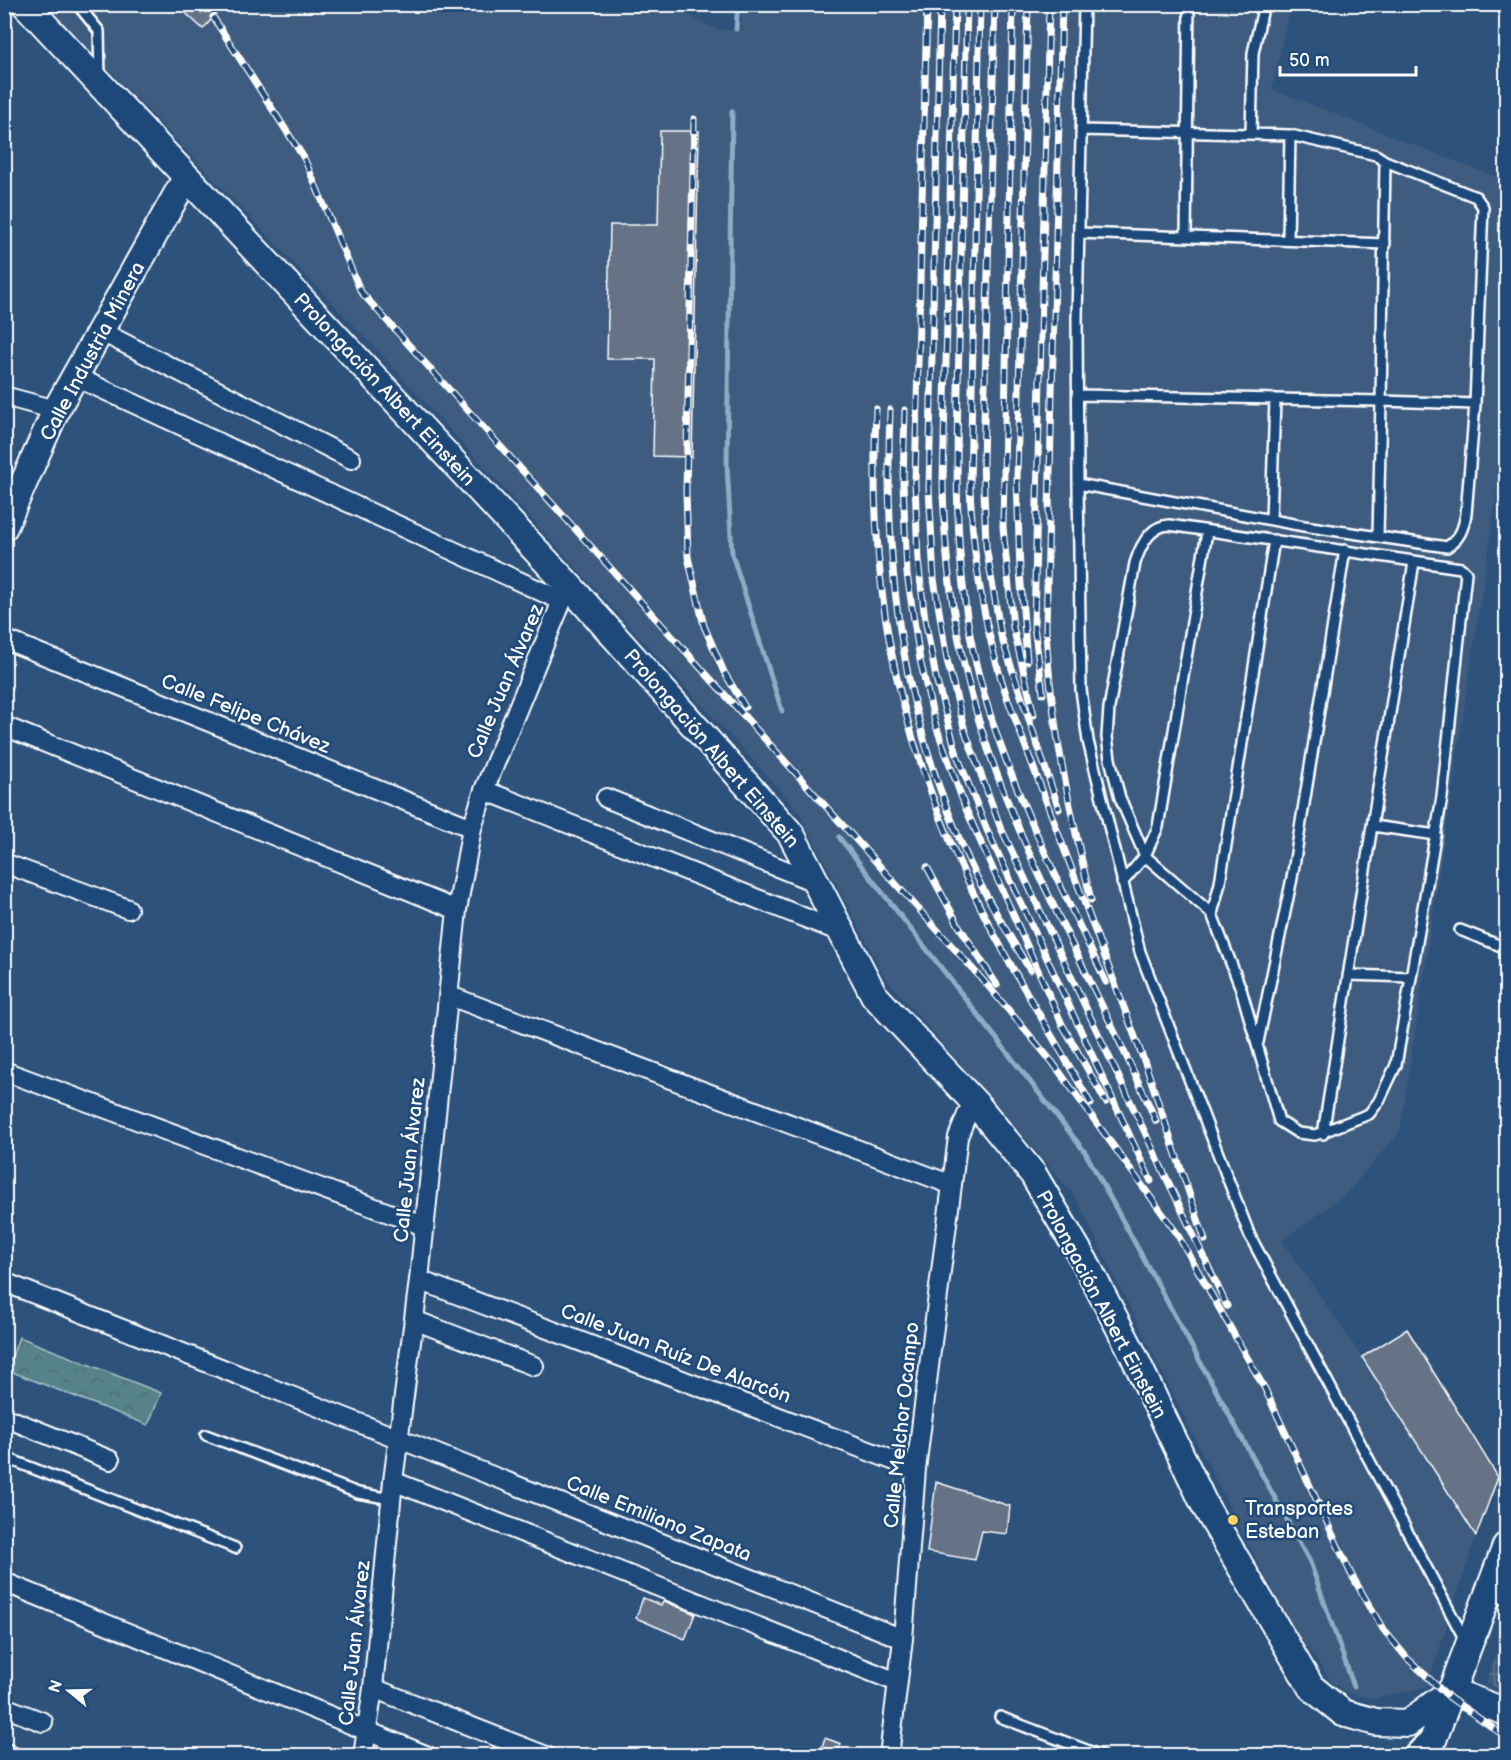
<svg xmlns="http://www.w3.org/2000/svg" width="1511" height="1760" viewBox="0 0 1511 1760" font-family="'Balsamiq Sans',sans-serif">
<style>
.built{fill:#3e5c7f}
.industrial{fill:url(#industrial-grid)}
.park{fill:url(#park-crowns);stroke:#aac0c4;stroke-width:1.5}
.lines{fill:none;stroke-linecap:round;stroke-linejoin:round}
.stream{stroke:#8cadc4;stroke-width:5}
.building{fill:#667286;stroke:#fff;stroke-width:1.5}
.lane-casing{stroke:#fff;stroke-width:14}
.street-casing{stroke:#fff;stroke-width:22}
.secondary-casing{stroke:#fff;stroke-width:30}
.lane{stroke:#1f4a7a;stroke-width:9}
.street{stroke:#1f4a7a;stroke-width:18}
.secondary{stroke:#1f4a7a;stroke-width:26}
.rail-casing{stroke:#fff;stroke-width:7}
.rail{stroke:#1f4a7a;stroke-width:4.5;stroke-dasharray:14;stroke-linecap:butt}
.poi-dot{fill:#ffd166;stroke:#1f4a7a;stroke-width:2}
.labels{text-anchor:middle;stroke-width:5;stroke-linejoin:round;paint-order:stroke}
.street-label{font-size:20px;fill:#fff;stroke:#1f4a7a}
.poi-label{font-size:20px;fill:#fff;stroke:#1f4a7a;text-anchor:start}
</style>
<defs>
<pattern id="industrial-grid" width="8" height="8" patternUnits="userSpaceOnUse" patternTransform="scale(1.5)"><rect width="8" height="8" fill="#3e5c7f"/><path d="M0 4h8M4 0v8" fill="none" stroke="#5b7492"/></pattern>
<pattern id="park-crowns" width="20" height="18" patternUnits="userSpaceOnUse" patternTransform="scale(1.5)"><rect width="20" height="18" fill="#56828a"/><path d="M2 6a3 3 0 1 1 6 0M12 15a3 3 0 1 1 6 0" fill="none" stroke="#526a6e"/></pattern>
</defs>
<rect width="100%" height="100%" fill="#2d527c"/>
<filter id="ink" filterUnits="userSpaceOnUse"><feTurbulence type="fractalNoise" baseFrequency=".0167" numOctaves="2"/><feDisplacementMap in="SourceGraphic" scale="12" xChannelSelector="R" yChannelSelector="G"/><feConvolveMatrix kernelMatrix="1 2 1 2 8 2 1 2 1" color-interpolation-filters="sRGB"/></filter>
<g filter="url(#ink)">
<path class="built" d="M666,4L717,30L742,29L741,4L1291,5L1272,89L1506,181V433L1400,1132L1346,1194L1282,1241L1362,1357L1476,1536L1427,1687L1374,1699L1350,1694L1331,1681L1294,1629L1244,1537L1074,1195L885,977L797,809L379,352L47,5Z"/>
<path class="industrial" d="M1506,1629V1691L1486,1683Z"/>
<path class="park" d="M19,1337L161,1393L148,1425L7,1370Z"/>
<g class="lines">
<path class="stream" d="M736,29L738,4
M732,111L727,465L732,554L782,711
M839,837L1085,1152L1310,1562L1354,1687"/>
</g>
<path class="building" d="M176,4H225L203,29Z
M660,131H699L692,457L653,456L655,359H607L610,225H658Z
M1407,1329L1498,1477L1476,1536L1362,1357Z
M936,1482L1010,1506L1007,1534L982,1531L975,1560L927,1552Z
M643,1598L661,1605L664,1601L695,1614L685,1639L636,1618Z
M825,1738L841,1744L835,1755H819Z"/>
<g class="lines">
<defs>
<path id="lane" d="M77,4L99,31L100,77
M1084,4L1077,318L1078,484L1081,690L1088,741L1140,952L1250,1236L1466,1642
M1251,134L1253,53L1264,4
M1079,233L1385,244
M1186,236L1189,4
M1288,239L1290,135
M1078,395L1381,401L1385,161
M1078,484L1304,526L1447,547C1460,538 1463,530 1466,514L1475,404L1483,207L1476,197L1385,161L1376,155L1290,135L1081,130
M1271,520L1275,399
M1169,525L1461,568L1466,573L1442,797L1396,1065L1379,1101L1369,1114L1315,1135L1298,1133L1279,1121L1241,989L1212,914L1145,856L1120,798L1110,759L1107,737L1109,708L1135,563C1140,547 1149,526 1169,525Z
M1378,537L1381,401L1475,404
M1373,826L1436,835
M1122,883L1145,856L1158,827L1207,532
M1212,914L1220,883L1274,540
M1460,930L1506,948
M1349,975L1411,977
M1258,1042L1292,878L1345,550
M1323,1134L1414,562
M206,1435L358,1493L391,1499
M4,1457L235,1548
M1489,1593L1506,1600
M1000,1717L1102,1756
M1406,1756L1421,1740"/>
<path id="street" d="M100,331L351,459
M74,376L562,601
M4,396L56,410
M4,639L472,828
M4,726L457,910
M484,790L843,933
M606,798L817,883
M4,863L128,909
M450,996L952,1185
M4,1071L424,1226
M419,1280L916,1469
M4,1282L903,1639
M414,1320L534,1366
M4,1417L110,1460
M393,1481L897,1682
M4,1582L428,1756
M373,1688L546,1756
M4,1707L43,1722
M4,1752L12,1756
M363,1756L373,1688L393,1481L419,1280L457,910L472,828L484,790L562,601L573,590
M889,1756L903,1639L916,1469L958,1137L968,1112L977,1105"/>
<path id="secondary" d="M25,4L573,590L791,834L874,995L977,1105L1033,1174L1085,1262L1130,1348L1205,1506L1311,1687L1343,1713L1376,1722L1408,1723L1451,1691
M4,527L56,410L186,178
M1451,1691L1506,1712
M1427,1756L1506,1546"/>
</defs>
<use href="#lane" class="lane-casing"/>
<use href="#street" class="street-casing"/>
<use href="#secondary" class="secondary-casing"/>
<use href="#lane" class="lane"/>
<use href="#street" class="street"/>
<use href="#secondary" class="secondary"/>
<defs>
<path id="rail" d="M927,4L915,482L918,560L925,619L936,678L957,755L987,830L1151,1181
M940,4L929,488L934,579L947,660L965,731L1000,826L1227,1306
M955,4L943,481C944,572 958,662 988,749C1032,877 1102,997 1156,1121
M967,4C965,117 962,230 959,343C957,446 952,548 973,650C998,767 1056,874 1106,982
M980,4L970,487C973,561 984,631 1008,700L1146,1066L1205,1240
M995,4L983,462L986,546L1001,636L1059,809
M1013,4L1003,527L1013,627L1034,715
M1062,4L1046,628C1050,721 1070,810 1091,900
M213,17L304,158L361,292L989,987L1053,1063L1176,1232L1265,1389L1351,1574L1383,1629L1407,1658L1450,1698L1506,1737
M694,119L686,491L688,557L704,626L724,672L745,707
M876,409C869,583 892,714 964,873C1000,953 1048,1027 1091,1104
M890,410C884,574 901,712 970,863C987,900 1009,935 1030,970
M905,410L903,483L907,574L920,660L935,723L965,807L1062,1024L1106,1102
M1027,661L1020,571L1017,478L1028,4
M1043,694L1034,626L1049,4
M927,867L959,926L997,985"/>
</defs>
<use href="#rail" class="rail-casing"/>
<use href="#rail" class="rail"/>
</g>
</g>
<circle class="poi-dot" cx="1233" cy="1520" r="6"/>
<g class="labels">
<g class="street-label">
<text transform="translate(92 351) rotate(-62)" y="7">Calle Industria Minera</text>
<text transform="translate(385 389) rotate(47)" y="7">Prolongación Albert Einstein</text>
<text transform="translate(505 681) rotate(-67)" y="7">Calle Juan Álvarez</text>
<text transform="translate(246 713) rotate(22)" y="7">Calle Felipe Chávez</text>
<text transform="translate(712 748) rotate(49)" y="7">Prolongación Albert Einstein</text>
<text transform="translate(409 1160) rotate(-84)" y="7">Calle Juan Álvarez</text>
<text transform="translate(1102 1304) rotate(62)" y="7">Prolongación Albert Einstein</text>
<text transform="translate(676 1353) rotate(21)" y="7">Calle Juan Ruíz De Alarcón</text>
<text transform="translate(901 1425) rotate(-84)" y="7">Calle Melchor Ocampo</text>
<text transform="translate(659 1518) rotate(22)" y="7">Calle Emiliano Zapata</text>
<text transform="translate(354 1643) rotate(-84)" y="7">Calle Juan Álvarez</text>
</g>
<g class="poi-label">
<text x="1245" y="1515">Transportes<tspan x="1245" dy="23">Esteban</tspan></text>
</g>
</g>
<rect width="1511" height="1760" fill="none" stroke="#1f4a7a" stroke-width="24"/>
<rect x="12" y="12" width="1487" height="1736" fill="none" stroke="#fff" stroke-width="2" filter="url(#ink)"/>
<g transform="translate(69 1691) rotate(289)" stroke="#1f4a7a" stroke-width="4.5" paint-order="stroke">
<path d="M0-4.5L10 22L0 15L-10 22Z" fill="#ffffff"/>
<text y="-9" font-size="16" font-weight="bold" text-anchor="middle" fill="#ffffff">N</text>
</g>
<path d="M1280 66v9h136v-9" fill="none" stroke="#ffffff" stroke-width="3"/>
<text x="1289" y="66" font-size="18" fill="#ffffff" stroke="#1f4a7a" stroke-width="4.5" paint-order="stroke">50 m</text>
</svg>
